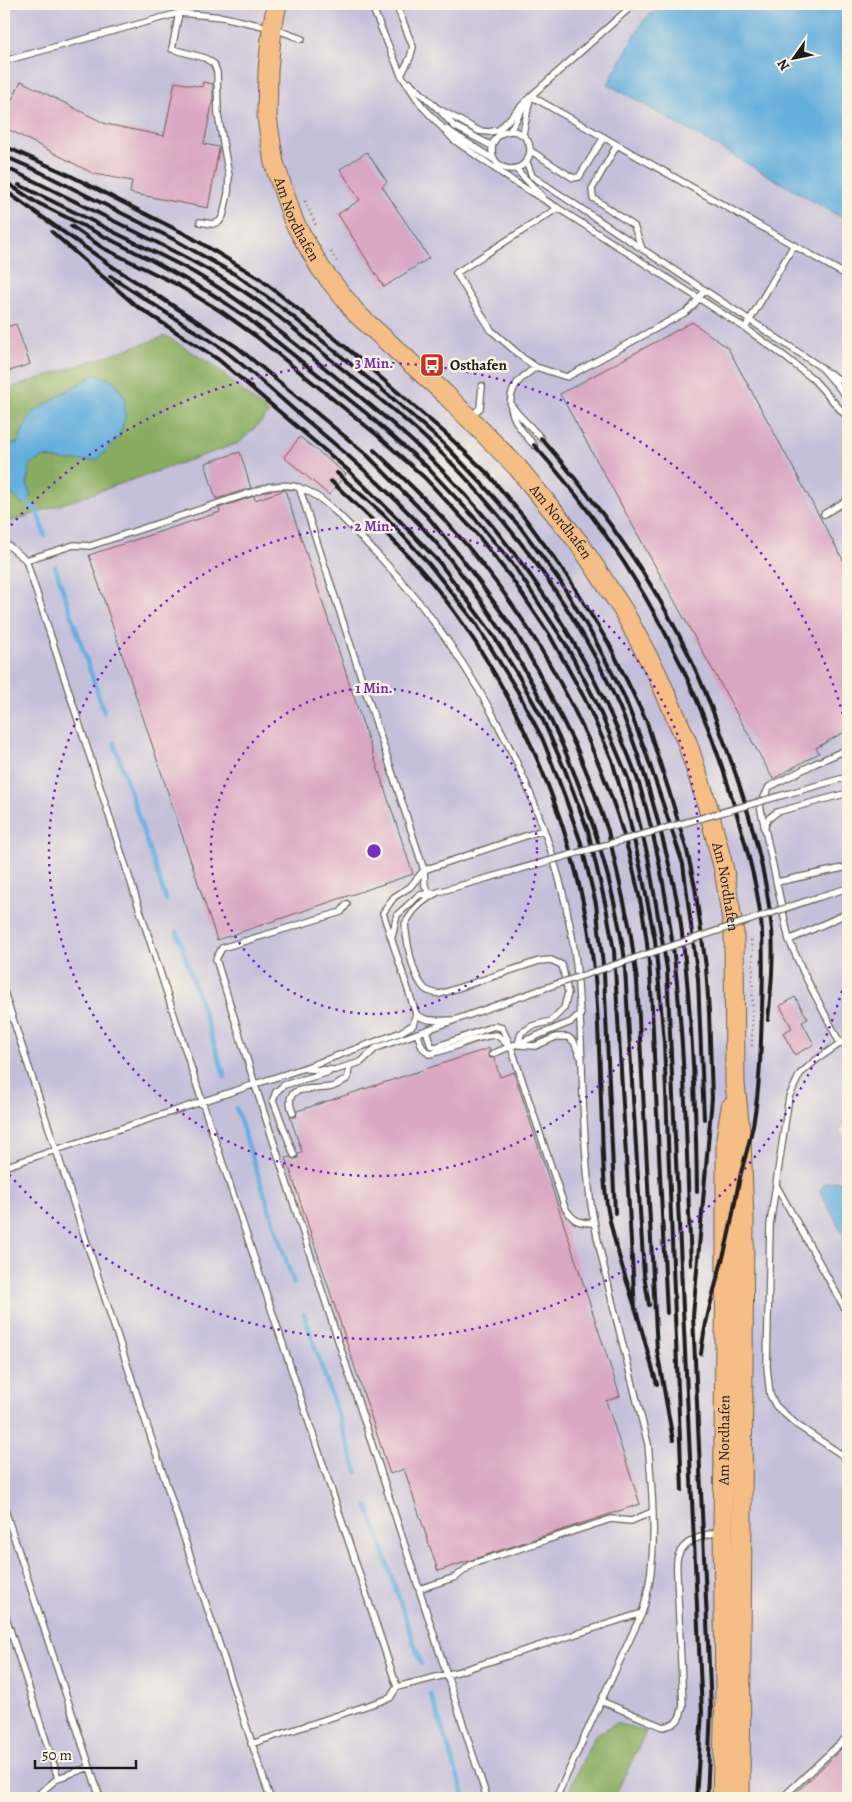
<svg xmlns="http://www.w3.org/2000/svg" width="852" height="1802" viewBox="0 0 852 1802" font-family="Alegreya,serif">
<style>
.industrial{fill:#c5c0da}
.forest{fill:#88ac60;stroke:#52643e}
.water{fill:#65afdd;stroke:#40667c}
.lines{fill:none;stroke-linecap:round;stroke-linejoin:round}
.stream{stroke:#65afdd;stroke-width:4.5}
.building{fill:#d9a6c3}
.lane-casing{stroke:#656257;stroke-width:8}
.primary-casing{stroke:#656257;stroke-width:21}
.path{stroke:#656257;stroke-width:2.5;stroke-dasharray:1 4;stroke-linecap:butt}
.lane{stroke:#fff;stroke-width:5.5}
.primary{stroke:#f6be87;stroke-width:19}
.rail{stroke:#1c1c1c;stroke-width:4}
.lane-bridge-casing{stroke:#656257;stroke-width:8;stroke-linecap:butt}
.lane-bridge{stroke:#fff;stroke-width:5.5}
.ring{fill:none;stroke:#7b2cbf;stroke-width:2.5;stroke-dasharray:2.5 5}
.labels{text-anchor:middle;stroke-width:5;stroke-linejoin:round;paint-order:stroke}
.street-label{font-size:15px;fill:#1c1c1c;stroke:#fcf5e5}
.poi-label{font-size:15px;font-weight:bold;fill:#1c1c1c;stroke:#fcf5e5;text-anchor:start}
.centre{fill:#7b2cbf;stroke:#fcf5e5;stroke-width:2.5}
.ring-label{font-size:15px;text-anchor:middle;font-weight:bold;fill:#7b2cbf;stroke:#fcf5e5;stroke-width:5;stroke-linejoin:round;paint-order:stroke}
</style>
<rect width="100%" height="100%" fill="#fcf5e5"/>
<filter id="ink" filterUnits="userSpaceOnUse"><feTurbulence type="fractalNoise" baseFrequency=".02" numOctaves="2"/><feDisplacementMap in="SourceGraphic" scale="10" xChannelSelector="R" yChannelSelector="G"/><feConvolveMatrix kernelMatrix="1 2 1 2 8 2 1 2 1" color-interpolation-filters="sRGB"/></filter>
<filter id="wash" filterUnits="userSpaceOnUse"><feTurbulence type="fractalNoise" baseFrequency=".0096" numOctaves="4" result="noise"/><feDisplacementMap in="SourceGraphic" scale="20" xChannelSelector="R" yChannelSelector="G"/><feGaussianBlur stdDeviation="1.12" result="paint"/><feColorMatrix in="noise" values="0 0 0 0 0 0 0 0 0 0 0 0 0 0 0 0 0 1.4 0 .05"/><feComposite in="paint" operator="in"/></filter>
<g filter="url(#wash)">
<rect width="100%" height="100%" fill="#ede4c5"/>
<path class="industrial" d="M4,4H663L643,21L608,84L848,221V1121L841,1131L848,1145V1180L825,1183L820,1191L848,1243V1798H614L646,1731L616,1723L595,1735L565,1798H4V524L239,443L166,336L4,390Z"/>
<path class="forest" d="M166,336L214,366L269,414L239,443L4,524V490L13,495L31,496L27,483L30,464L45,457L69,461L95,374L35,411L27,421L17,444L4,443V390Z
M616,1723L646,1731L614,1798H565L595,1735Z"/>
<path class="water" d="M663,4H848V221L608,84L643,21Z
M95,374L114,381L125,398V417L120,435L97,460L69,461L45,457L30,464L27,483L31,497L22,504L13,495L4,490V443L17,444L27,421L35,411Z
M848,1180V1243L820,1191L825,1183Z"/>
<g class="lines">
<path class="stream" d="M26,500L37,511L45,536
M55,566L104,712
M114,743L166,900
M177,932L225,1077
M236,1108L294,1284
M304,1314L357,1472
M368,1506L421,1664
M431,1695L465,1798"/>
</g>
<g id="blocks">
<path class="building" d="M21,81L106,124L164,136L175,82L202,87L203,82L213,84V100L204,144L219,147V149L208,208L130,193L132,181L94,174L4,127V116Z
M367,152L387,182L382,186L429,258L384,287L338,214L360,200L340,169Z
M692,322L728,348L848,569V730L816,748L819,753L773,779L560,394Z
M16,324L30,364L4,373V328Z
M300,437L346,474L329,495L284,457Z
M240,452L251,488L216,499L205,463Z
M285,490L413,874L217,940L89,555L220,512L219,508L254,496L255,500Z
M795,997L808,1019L802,1022L814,1044L795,1055L783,1033L792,1028L780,1006Z
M490,1048L488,1055L490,1058H494L500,1077L514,1072L620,1396L606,1401L640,1504L438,1571L404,1469L390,1474L286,1158L290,1157L295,1159L298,1158V1153L302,1152L290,1117H296L297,1111Z
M848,1742V1798H790L826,1764Z"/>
</g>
</g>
<g filter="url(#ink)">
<use href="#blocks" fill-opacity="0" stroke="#656257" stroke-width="1"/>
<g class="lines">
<defs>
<path id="lane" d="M371,4L401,75L422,106L454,140L513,181L558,208L745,328L784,356L813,379L848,418
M396,4L413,47L410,58L401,75
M397,8L407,4
M179,13L172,49L205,58L214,64L217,72L218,115L229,176L228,193L223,216L219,222L212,224L200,222
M4,61L179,13L223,17L272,28L302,39
M410,83L437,108L479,131L489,132L499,130L531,96L634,4
M531,96L848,276
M442,113L454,126L492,146
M446,129L493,159
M492 150a19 19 0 1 1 38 0a19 19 0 1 1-38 0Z
M510,131L524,106
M523,134L530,98
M617,145L592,189L593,198L634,226L642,249
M531,151L573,178L579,177L604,137
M527,163L532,176L822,368L848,398
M516,169L542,196
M558,208L456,273L491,330L523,358L536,367L567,377L686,312L692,307L705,290
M745,328L794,245
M829,373L848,385
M511,405L518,414L541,438
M470,417L480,408L482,386
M534,445C518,428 500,405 518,382C523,376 530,372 536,367
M299,487L424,870L425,886L430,894
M824,514L848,500
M4,542L26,560L202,1101L397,1687
M26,560L74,545L90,546L268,487C279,486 290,484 300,488C325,495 359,536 378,555C478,661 554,810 575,955C580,991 580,1027 582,1064C583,1105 584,1147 589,1189C592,1220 600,1249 607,1280C620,1335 634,1389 648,1444C653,1498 659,1561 642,1613L556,1798
M764,828L768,819L777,812L848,793
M777,882L848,867
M438,892C421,902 415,907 405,924C407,942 412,976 425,989C428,992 435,993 440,994L539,961L551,960L562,965L568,993L564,1008L551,1021L532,1026L521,1033L518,1045
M819,897L848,888
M347,904L341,912L222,948L216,959L255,1085L487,1798
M392,937L397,915L419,895L432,893
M789,940L848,913
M4,992L270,1798
M454,1020C441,1020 427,1023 416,1014L383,913L394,897L410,887L424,870L543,830
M426,1030L431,1046L436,1047L494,1026L502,1028L511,1047L565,1208C574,1221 577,1223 593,1223
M417,1033L422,1047L429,1054C452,1050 473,1036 497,1035L508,1045
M848,1038L816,1060L800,1074L789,1097L770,1225L767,1367L770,1395L776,1406L797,1425L848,1459
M840,1043L805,976L789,940L760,806L769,787L814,764L848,749
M520,1045L535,1046L556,1037H568L574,1042L580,1056
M492,1054L571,1022L581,1013
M306,1069L335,1070L361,1062L376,1048L548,987
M293,1113C280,1082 314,1091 331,1087C337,1086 343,1081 348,1078L349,1066
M294,1155L273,1100L276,1092L284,1085L329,1072
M4,1167L304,1068L399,1033L413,1025L416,1014
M776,1185L848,1314
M4,1507L100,1798
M419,1589L456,1577L472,1564L611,1519L631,1521L652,1512
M4,1611L58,1778
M601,1701L663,1727C678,1724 680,1719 683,1706L677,1575C677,1569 676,1561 678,1556C684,1539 706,1535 721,1531
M251,1744L390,1698L397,1687L457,1672L642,1613
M34,1798L58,1778L90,1767
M782,1798L848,1736"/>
<g id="primary">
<path id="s1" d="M277,4L272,28L268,70L267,118L274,163L294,222L321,269L357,314L445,394L518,468L579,543L623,610L657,674L687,742L707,804L724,870L734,933L735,1084L741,1139L744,1220L740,1798"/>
<path id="s2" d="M722,1798L725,1692L723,1531L726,1246V1138L731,1107"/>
</g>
</defs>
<use href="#lane" class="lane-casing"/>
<use href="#primary" class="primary-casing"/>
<path class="path" d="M305,201L317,228
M331,252L337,262
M751,940L753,950L752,1047"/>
<use href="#lane" class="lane"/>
<use href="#primary" class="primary"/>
<path class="rail" d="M4,146L67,174L189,236L259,278L343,345L445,433L488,474L527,521L568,577L609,644L646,720L669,791L687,851L695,887L706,967L709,1012L712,1098L693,1316L711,1709L707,1798
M4,156L38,171L175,240L238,276L281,307L391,397L445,445L483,485L521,528L560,581L594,638L624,696L645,750L683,864L698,979L704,1119
M4,167C36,181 68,198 100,214C142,235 184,255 224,279C265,303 300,334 336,364C380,399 424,433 462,474C525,542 582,621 619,706C637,747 650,790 661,833C669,863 677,894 681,925C692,1013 696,1103 697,1192
M4,181L34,201L151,260L212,294L246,317L366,413L426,466L472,515L515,567L565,643L596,702L628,778L648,857L667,969L702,1712L696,1798
M19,185C57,203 94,222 130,240C153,252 176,262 198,275C246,303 288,338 331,373C370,405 410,436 445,473C511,541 565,618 606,704C618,731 631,758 640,787C687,941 684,1105 691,1265
M4,190L113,267L237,347L366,454L428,517L460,556L515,631L538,671L577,749L593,788L608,831L630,929L637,981L641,1056L657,1350L673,1440
M71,226L103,248L176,284L222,312L257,337L377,435L425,478L476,533L512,579L549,634L586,701L612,760L630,822L643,879L655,940L664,1042L682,1490
M52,232L135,305L219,360L349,471L398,519L439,562L491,632L518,675L542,718L565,770L588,831L606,907L614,951L635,1309
M110,276C136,293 162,310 188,327C200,334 214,342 225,351C251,371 275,393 299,414C352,458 405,504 449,558C541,673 600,808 624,953L644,1275L649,1305
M541,438C603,509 659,586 697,673C712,706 724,741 736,775C753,825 767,877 772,930C774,960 771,990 768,1020
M534,445C631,553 698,675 737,815C747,849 757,884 761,920C764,949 763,979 762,1008C761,1047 760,1087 753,1125C750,1141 745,1157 741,1173C735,1198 732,1224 725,1250C716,1284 705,1318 701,1354
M374,450C400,475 427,500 451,527C546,634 615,768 642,910C652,964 652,1020 655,1075C659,1155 663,1234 667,1313
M337,473L385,516L429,564L475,622L518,692L543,740L565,797L581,843L596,904L604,973L615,1213
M331,481C364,512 399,544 429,579C519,688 581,838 595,978C599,1027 600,1077 602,1127C603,1155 603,1184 608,1211C614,1244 625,1276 635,1307C643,1333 649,1358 657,1384"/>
<defs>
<path id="lane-bridge" d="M438,892L844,778L848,775
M548,987L819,897"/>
</defs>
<use href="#lane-bridge" class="lane-bridge-casing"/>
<use href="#lane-bridge" class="lane-bridge"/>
</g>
</g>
<g class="ring">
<circle cx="374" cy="851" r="163"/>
<circle cx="374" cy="851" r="325"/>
<path d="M848 969A488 488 0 0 1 6 1171M6 531A488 488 0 0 1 848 733"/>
</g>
<defs>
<symbol id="bus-square" viewBox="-11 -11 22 22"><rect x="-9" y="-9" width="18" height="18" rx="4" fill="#c8321e" stroke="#fcf5e5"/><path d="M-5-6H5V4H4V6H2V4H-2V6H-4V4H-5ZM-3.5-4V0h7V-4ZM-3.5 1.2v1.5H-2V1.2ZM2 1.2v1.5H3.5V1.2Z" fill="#fff"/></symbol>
</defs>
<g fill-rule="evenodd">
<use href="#bus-square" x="418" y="351" width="28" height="28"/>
</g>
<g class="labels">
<g class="street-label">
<text dy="5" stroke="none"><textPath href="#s1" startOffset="221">Am Nordhafen</textPath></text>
<text dy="5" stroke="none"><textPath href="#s1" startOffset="626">Am Nordhafen</textPath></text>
<text dy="5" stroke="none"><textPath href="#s1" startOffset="1031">Am Nordhafen</textPath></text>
<text dy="5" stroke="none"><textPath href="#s2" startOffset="358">Am Nordhafen</textPath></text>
</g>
<g class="poi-label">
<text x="450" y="370">Osthafen</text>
</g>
</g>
<circle cx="374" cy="851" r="8" class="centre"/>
<g class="ring-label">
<text x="374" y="368">3 Min.</text>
<text x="374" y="531">2 Min.</text>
<text x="374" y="693">1 Min.</text>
</g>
<rect width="852" height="1802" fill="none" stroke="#fcf5e5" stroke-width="20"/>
<g transform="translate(794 58) rotate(237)" stroke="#fcf5e5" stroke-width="4" paint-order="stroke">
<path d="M0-4L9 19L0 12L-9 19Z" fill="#1c1c1c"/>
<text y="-8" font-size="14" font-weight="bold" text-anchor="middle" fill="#1c1c1c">N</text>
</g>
<path d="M35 1760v8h101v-8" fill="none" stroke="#1c1c1c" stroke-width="2.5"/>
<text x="42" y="1760" font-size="15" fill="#1c1c1c" stroke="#fcf5e5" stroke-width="4" paint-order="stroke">50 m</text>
</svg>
